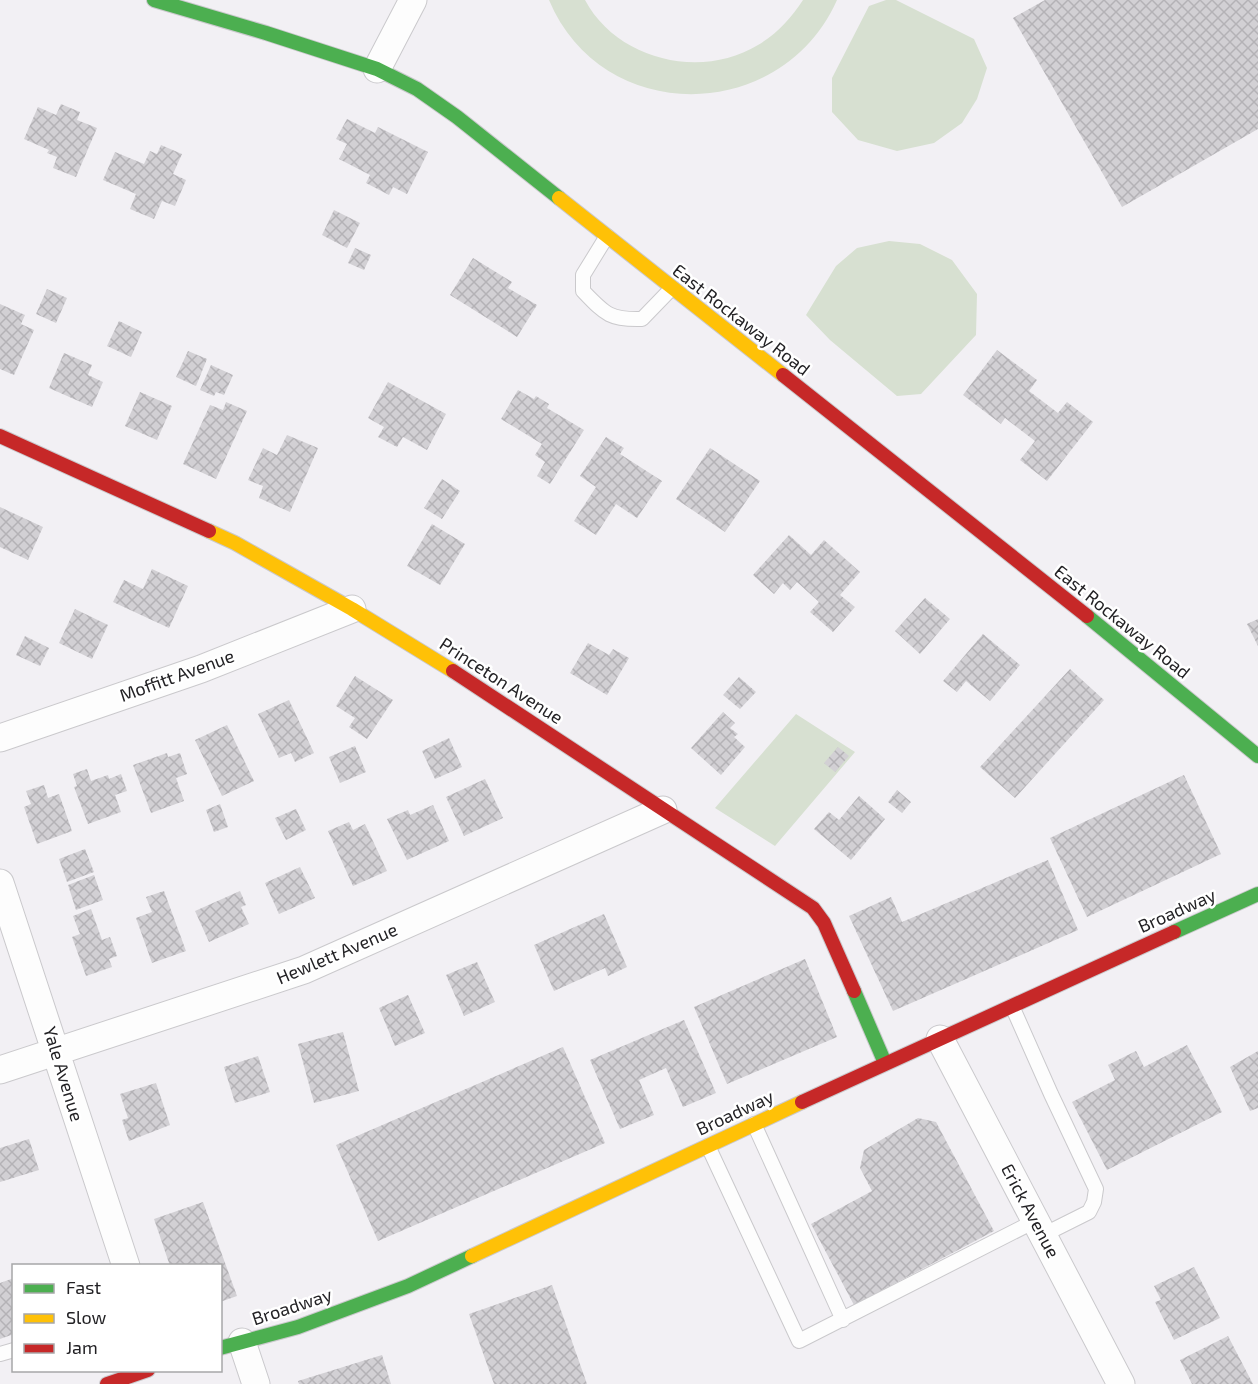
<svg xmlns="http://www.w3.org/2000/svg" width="1258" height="1384" viewBox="0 0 1258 1384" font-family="'Exo 2',sans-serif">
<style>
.grass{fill:#d7e0d1}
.building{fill:url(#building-cross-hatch)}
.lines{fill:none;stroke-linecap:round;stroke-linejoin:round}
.lane-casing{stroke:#cac9cc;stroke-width:16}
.street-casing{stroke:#cac9cc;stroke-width:29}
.fast-casing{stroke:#cac9cc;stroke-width:16}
.slow-casing{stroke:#cac9cc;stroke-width:16}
.jam-casing{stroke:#cac9cc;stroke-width:16}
.lane{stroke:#fdfdfd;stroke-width:14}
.street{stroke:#fdfdfd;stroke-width:27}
.fast{stroke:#4caf50;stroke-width:14}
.slow{stroke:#ffc107;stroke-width:14}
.jam{stroke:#c62828;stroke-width:14}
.labels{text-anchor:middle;stroke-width:5;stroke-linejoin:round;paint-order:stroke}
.street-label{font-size:18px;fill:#232225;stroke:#fff}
</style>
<defs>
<pattern id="building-cross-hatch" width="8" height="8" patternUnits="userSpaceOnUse" patternTransform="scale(1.5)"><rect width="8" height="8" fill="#d2d0d4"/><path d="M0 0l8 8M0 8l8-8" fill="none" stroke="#b4b2b6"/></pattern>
</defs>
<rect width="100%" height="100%" fill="#f2f0f4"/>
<path class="grass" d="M549,0H585C617,60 701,80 758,45C777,34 791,18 803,0H837C782,124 602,127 549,0Z
M886,0H896L974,39L987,68L977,99L962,123L934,143L897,151L858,140L832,112V78L869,6Z
M889,241L920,244L952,260L977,294L976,335L921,394L897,396L830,340L806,315L836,266L857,248Z
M796,714L855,752L775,846L715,808Z"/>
<path class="building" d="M1045,0H1258V129L1122,207L1013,18Z
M61,104L80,112L77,120L97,128L76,177L53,168L57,157L47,153L49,150L24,139L38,107L56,115Z
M347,119L375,133L378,127L428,152L407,194L393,187L389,195L366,183L370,175L339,159L347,144L336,139Z
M161,145L182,154L173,174L186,180L175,206L162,201L154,219L130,209L136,194L103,180L115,152L144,164L150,151L157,154Z
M334,210L360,223L347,248L322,235Z
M355,248L371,255L364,270L348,263Z
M473,258L512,282L508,288L537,305L517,337L450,295Z
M47,289L67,298L56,323L36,314Z
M0,304L25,315L21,324L34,330L14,375L0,369Z
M119,321L142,332L131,357L107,346Z
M997,350L1037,380L1029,391L1058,413L1067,402L1093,422L1047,481L1020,460L1035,441L1005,418L1001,424L963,395Z
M188,351L207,359L196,386L176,377Z
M64,353L92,365L88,375L103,382L92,407L49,388Z
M211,365L233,375L224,395L216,392L214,396L200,390Z
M388,382L446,414L427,450L403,437L397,447L378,437L384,427L368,418Z
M518,390L534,399L536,396L549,404L547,408L584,430L550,484L537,476L545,462L535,455L542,444L501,419Z
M140,392L172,406L157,440L125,426Z
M226,402L247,411L216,479L183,464L210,405L223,410Z
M287,435L318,448L290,512L259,498L263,486L248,480L263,448L277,455Z
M606,437L624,448L620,454L662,481L637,518L616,504L596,535L574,521L596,487L580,476Z
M710,448L760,481L725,532L676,499Z
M442,479L460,491L442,519L424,508Z
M0,507L43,527L28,560L0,547Z
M432,524L465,544L440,585L407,566Z
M789,535L811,555L824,540L860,572L840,595L855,607L833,632L810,612L819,602L797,582L790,590L783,583L774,594L753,575Z
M152,569L188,586L169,628L113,602L124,580L143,589Z
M925,598L950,619L920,654L895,631Z
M75,609L108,625L92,659L59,643Z
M1258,619V646L1247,624Z
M983,634L1020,665L990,701L966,681L957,692L943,681Z
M25,636L49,648L40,666L16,655Z
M588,643L609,655L613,649L629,658L607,695L570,673Z
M1070,669L1104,700L1015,798L980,767Z
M355,676L393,700L367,739L349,727L355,718L336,706Z
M739,677L756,692L740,709L723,695Z
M289,700L314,753L295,762L291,753L279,758L258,714Z
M723,712L735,723L730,728L738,734L734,737L745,747L721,775L691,748Z
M227,725L254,781L222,796L195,740Z
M449,738L462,767L435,779L422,751Z
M355,746L366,772L340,783L329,757Z
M838,747L849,756L835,772L824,763Z
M167,753L168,757L180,753L187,774L176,778L184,801L151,813L133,765Z
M87,769L91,781L108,775L109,779L121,774L127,791L115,795L121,812L88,824L74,787L77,786L73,774Z
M1184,775L1221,854L1087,917L1050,838Z
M485,779L503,818L464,836L446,797Z
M44,785L48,798L59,794L72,831L37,844L24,807L31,804L26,791Z
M897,790L911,802L902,813L888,802Z
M859,796L885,819L851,860L814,829L829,812L839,820Z
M220,804L228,827L214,832L206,810Z
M433,805L449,841L407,860L387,819L408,810L410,815Z
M296,809L306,830L286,840L275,818Z
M349,822L353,830L365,824L387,871L353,886L328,831Z
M85,849L94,872L67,882L59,859Z
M1048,860L1078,930L893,1011L849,916L891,897L902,922Z
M300,867L315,898L279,914L265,883Z
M94,875L103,900L76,910L68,885Z
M164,891L186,951L152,963L136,918L152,912L146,897Z
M240,891L246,905L241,907L249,924L209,942L195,911Z
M91,909L102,940L110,937L117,956L109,959L112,967L86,976L72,937L80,934L73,916Z
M604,914L627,967L608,976L605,968L554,991L534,945Z
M805,959L837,1037L727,1084L694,1007Z
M477,962L495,1002L464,1016L446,975Z
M408,995L425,1033L395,1046L379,1008Z
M684,1020L716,1093L683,1107L666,1068L639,1080L654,1115L620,1129L590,1060Z
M343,1032L359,1091L314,1103L298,1044Z
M1187,1045L1222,1112L1107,1170L1072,1102L1115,1080L1108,1065L1136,1051L1144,1067Z
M563,1047L605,1143L378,1241L336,1145Z
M1258,1051V1108L1250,1111L1230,1067Z
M258,1056L270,1092L235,1103L224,1067Z
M156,1083L170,1125L129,1141L122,1120L128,1118L120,1094Z
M918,1118L936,1122L994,1231L854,1305L811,1224L872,1191L860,1168L864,1150Z
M29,1139L39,1170L0,1182V1148Z
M203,1202L237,1296L220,1302V1266H170L154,1219Z
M1194,1267L1220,1318L1174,1340L1155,1302L1161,1300L1154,1286Z
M14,1278V1334L0,1339V1283Z
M552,1285L587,1384H494L469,1314Z
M1228,1336L1253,1384H1192L1180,1360Z
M382,1355L391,1384H299L298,1381Z"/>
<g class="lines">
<defs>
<path id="lane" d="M607,236L583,275V291C605,314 610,320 642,319L672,288
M1012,1006L1051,1094L1096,1189L1094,1202L1089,1212L1043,1235
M754,1124L843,1320
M708,1146L799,1341L1035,1221
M0,1354L14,1350"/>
<path id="street" d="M377,69L413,0
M0,738L201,669L352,609
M0,883C43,1010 83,1138 126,1266
M940,1039L1121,1384
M0,1070L304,970L663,810
M242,1342L256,1384"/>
<path id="fast" d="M154,0L266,33L377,69L417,89L457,117L559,198
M1087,616L1258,756
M1174,932L1258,894
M854,991L885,1063
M220,1348L298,1327L408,1286L472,1256"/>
<path id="slow" d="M559,198L783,375
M209,531L235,543L352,609L453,671
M472,1256L802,1102"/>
<path id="jam" d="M783,375L1087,616
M0,436L209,531
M453,671L813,908L824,923L854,991
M802,1102L1174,932
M107,1384L148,1370"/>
</defs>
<use href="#lane" class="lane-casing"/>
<use href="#street" class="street-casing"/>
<use href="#fast" class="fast-casing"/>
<use href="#slow" class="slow-casing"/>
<use href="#jam" class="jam-casing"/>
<use href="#lane" class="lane"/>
<use href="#street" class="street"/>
<use href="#fast" class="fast"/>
<use href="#slow" class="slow"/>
<use href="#jam" class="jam"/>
</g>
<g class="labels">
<g class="street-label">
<text transform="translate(741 320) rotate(38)" y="6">East Rockaway Road</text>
<text transform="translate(1122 622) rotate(39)" y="6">East Rockaway Road</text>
<text transform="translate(177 676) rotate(-20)" y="6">Moffitt Avenue</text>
<text transform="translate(501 681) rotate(33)" y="6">Princeton Avenue</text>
<text transform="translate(1177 911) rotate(-24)" y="6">Broadway</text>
<text transform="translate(337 954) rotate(-23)" y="6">Hewlett Avenue</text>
<text transform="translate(63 1074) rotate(73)" y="6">Yale Avenue</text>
<text transform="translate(735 1113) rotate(-25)" y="6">Broadway</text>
<text transform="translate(1030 1211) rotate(62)" y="6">Erick Avenue</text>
<text transform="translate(292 1307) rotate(-18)" y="6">Broadway</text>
</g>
</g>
<rect x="12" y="1264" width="210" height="108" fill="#ffffff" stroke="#a7a7a8" stroke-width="1.5"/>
<rect x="24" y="1284" width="30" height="9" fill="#4caf50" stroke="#a7a7a8" stroke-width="1.5"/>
<text x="66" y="1294" font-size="18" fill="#232225">Fast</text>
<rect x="24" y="1314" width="30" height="9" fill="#ffc107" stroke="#a7a7a8" stroke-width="1.5"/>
<text x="66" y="1324" font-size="18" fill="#232225">Slow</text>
<rect x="24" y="1344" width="30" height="9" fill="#c62828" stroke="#a7a7a8" stroke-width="1.5"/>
<text x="66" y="1354" font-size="18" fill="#232225">Jam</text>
</svg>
